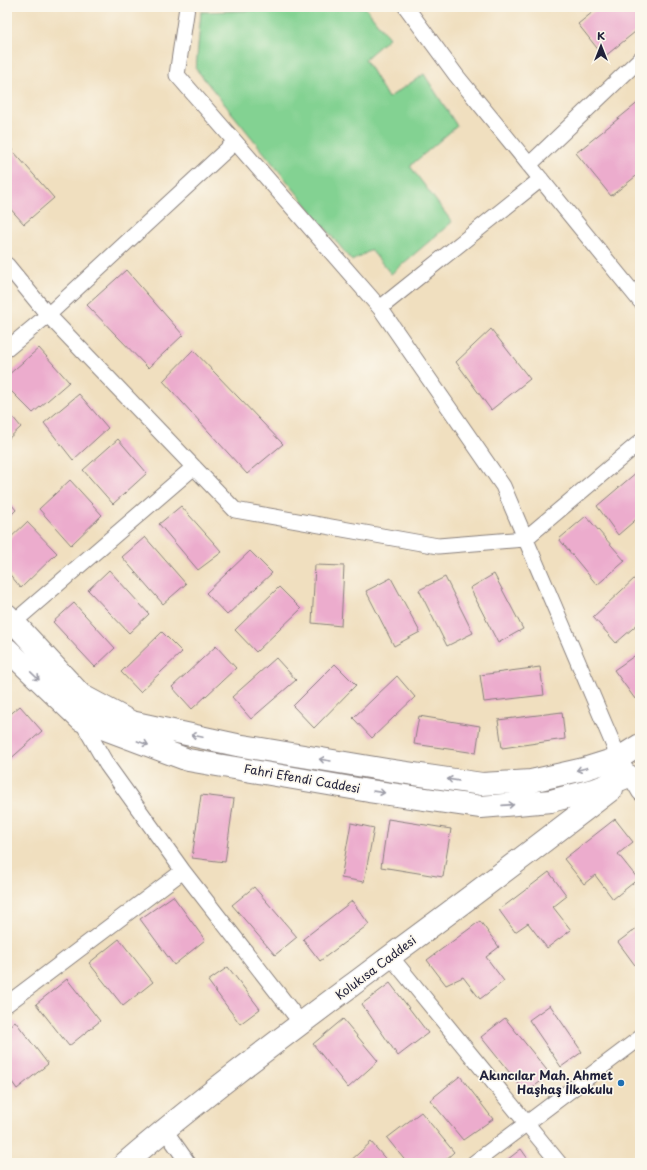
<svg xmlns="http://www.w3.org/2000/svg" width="647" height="1170" viewBox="0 0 647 1170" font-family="'Playpen Sans',sans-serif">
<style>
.green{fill:#83d292;stroke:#527a66}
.building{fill:#ecaccd}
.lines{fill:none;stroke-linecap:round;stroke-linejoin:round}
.street-casing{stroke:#89807d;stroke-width:17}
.secondary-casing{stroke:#89807d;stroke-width:24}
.street{stroke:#fff;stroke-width:15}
.secondary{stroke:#fff;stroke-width:22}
.oneway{stroke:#9c9ca7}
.poi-dot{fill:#1f6fb2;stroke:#fbf7ec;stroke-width:1.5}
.labels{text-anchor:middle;stroke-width:3.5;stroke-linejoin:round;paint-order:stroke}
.street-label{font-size:12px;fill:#22223b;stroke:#fbf7ec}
.poi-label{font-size:12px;font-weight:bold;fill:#22223b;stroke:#fbf7ec;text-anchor:end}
</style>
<rect width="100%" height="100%" fill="#fbf7ec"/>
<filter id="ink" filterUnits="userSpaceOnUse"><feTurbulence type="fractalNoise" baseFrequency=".025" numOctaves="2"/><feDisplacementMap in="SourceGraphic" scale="8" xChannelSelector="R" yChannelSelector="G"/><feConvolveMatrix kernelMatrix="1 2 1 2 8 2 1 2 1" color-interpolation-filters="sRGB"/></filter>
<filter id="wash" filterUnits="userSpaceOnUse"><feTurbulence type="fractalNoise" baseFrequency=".012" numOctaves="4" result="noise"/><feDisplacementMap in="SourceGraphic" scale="16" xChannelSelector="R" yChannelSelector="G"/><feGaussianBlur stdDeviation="0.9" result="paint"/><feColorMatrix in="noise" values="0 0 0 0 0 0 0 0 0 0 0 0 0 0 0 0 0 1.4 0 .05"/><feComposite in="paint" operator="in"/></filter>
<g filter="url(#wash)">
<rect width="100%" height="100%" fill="#f0dfbf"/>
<path class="green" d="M365,7L389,38L365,59L388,98L424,74L457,126L410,166L452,222L391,274L371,250L352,261L196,69L201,12Z"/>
<g id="blocks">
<path class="building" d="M599,7H635L640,13V28L604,57L578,24Z
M640,101V173L611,196L576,153Z
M7,144L54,198L24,224L7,205Z
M126,270L183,335L148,368L87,305Z
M491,329L530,379L491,410L456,362Z
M39,348L69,382L33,413L7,387V376Z
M193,350L283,444L247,474L163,381Z
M79,394L108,428L73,460L44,423Z
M7,410L21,427L7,440Z
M118,439L147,473L113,504L83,470Z
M638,471L640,474V516L618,535L597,506Z
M70,480L102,515L71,545L39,509Z
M7,499L16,510L7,519Z
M181,506L222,552L198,570L159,524Z
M586,516L625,561L597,585L559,539Z
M27,522L57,553L21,588L7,571V541Z
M145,537L186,584L163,604L122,557Z
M250,551L272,573L227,615L206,593Z
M315,565L344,566L341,626L312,623Z
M109,570L149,614L129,633L88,590Z
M494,574L523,629L498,643L470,588Z
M445,577L473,633L447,646L419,590Z
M391,578L420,632L394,646L366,591Z
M635,578L640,583V622L616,643L593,617Z
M279,587L301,609L256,652L235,630Z
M74,603L115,648L95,667L53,622Z
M162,632L182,652L140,692L121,672Z
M216,646L236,668L192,709L172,687Z
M640,652V695L635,699L614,670Z
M276,658L296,680L251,719L232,697Z
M335,664L356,685L314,728L293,706Z
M540,667L544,695L484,702L480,675Z
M397,676L415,697L372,738L353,718Z
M20,706L42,731L7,762V717Z
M562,712L565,739L502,748L498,720Z
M419,716L480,726L476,753L414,744Z
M201,795L234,799L225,862L192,858Z
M388,819L451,829L443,877L381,867Z
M615,819L633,842L618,854L638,879L613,899L595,875L584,884L564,859Z
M351,823L374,828L364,882L341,878Z
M549,872L567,896L553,907L571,930L547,948L528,923L515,932L499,910Z
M254,887L297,937L275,955L232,905Z
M173,896L205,940L174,965L140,919Z
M352,901L369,924L320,961L303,939Z
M480,921L499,947L486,957L504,981L480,999L463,977L446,985L427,960Z
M638,927L640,930V972L618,942Z
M119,939L153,982L123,1006L89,963Z
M228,967L260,1009L240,1024L208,981Z
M67,979L100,1021L69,1046L36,1004Z
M390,983L428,1033L398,1056L362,1004Z
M550,1005L582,1052L561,1067L529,1020Z
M505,1018L550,1074L526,1093L481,1037Z
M343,1019L378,1061L348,1088L313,1044Z
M15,1021L48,1064L17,1089L7,1075V1028Z
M460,1076L493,1119L463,1140L430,1100Z
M421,1112L454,1152L442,1163H407L387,1138Z
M371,1142L389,1163H348Z
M521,1149L531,1163H503Z"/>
</g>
</g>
<g filter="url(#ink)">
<use href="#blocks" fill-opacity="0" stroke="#89807d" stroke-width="1"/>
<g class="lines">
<defs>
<path id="street" d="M187,7L177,75L380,308L503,486L619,758L640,793
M406,7L456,75L640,301
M529,165L640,59
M7,265L48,315L235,510L438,546L525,539L640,442
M380,308L541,179
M7,349L48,315L235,142
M14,622L194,467
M81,720L107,765L183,871L301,1023
M391,957L559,1163
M7,1004L183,871
M164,1129L188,1163
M474,1163L640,1038"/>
<path id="secondary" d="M7,615L81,695L131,722L237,745L387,770L482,784L531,781L584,769L619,758L640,745
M7,649L81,720L188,760L369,791L481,807L551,801L597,789L629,776
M125,1163C209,1091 299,1025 388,958C463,903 538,846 612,789"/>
</defs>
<use href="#street" class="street-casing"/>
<use href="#secondary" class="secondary-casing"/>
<use href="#street" class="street"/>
<use href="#secondary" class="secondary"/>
</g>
<defs><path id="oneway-shaft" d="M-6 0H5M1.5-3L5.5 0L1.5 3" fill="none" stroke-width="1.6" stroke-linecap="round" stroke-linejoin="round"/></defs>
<g class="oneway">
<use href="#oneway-shaft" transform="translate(35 676) rotate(44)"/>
<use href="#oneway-shaft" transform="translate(197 736) rotate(-168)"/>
<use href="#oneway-shaft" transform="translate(143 743) rotate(20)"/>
<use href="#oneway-shaft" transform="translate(325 760) rotate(-171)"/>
<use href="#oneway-shaft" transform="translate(582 769) rotate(166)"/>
<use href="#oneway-shaft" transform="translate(453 780) rotate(-172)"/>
<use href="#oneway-shaft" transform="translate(379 792) rotate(8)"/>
<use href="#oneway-shaft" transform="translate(508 805) rotate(-4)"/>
</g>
</g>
<circle class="poi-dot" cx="621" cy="1083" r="4"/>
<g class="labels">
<g class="street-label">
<text transform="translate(302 779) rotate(10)" y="4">Fahri Efendi Caddesi</text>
<text transform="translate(376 968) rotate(-37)" y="4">Kolukısa Caddesi</text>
</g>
<g class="poi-label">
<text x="613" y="1080">Akıncılar Mah. Ahmet<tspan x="613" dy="14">Haşhaş İlkokulu</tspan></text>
</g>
</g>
<rect width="647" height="1170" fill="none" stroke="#fbf7ec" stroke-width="24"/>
<g transform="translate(601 46)" stroke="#fbf7ec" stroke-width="3" paint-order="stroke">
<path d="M0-3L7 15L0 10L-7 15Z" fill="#22223b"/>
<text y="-6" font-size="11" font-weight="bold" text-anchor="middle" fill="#22223b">K</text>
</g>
</svg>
